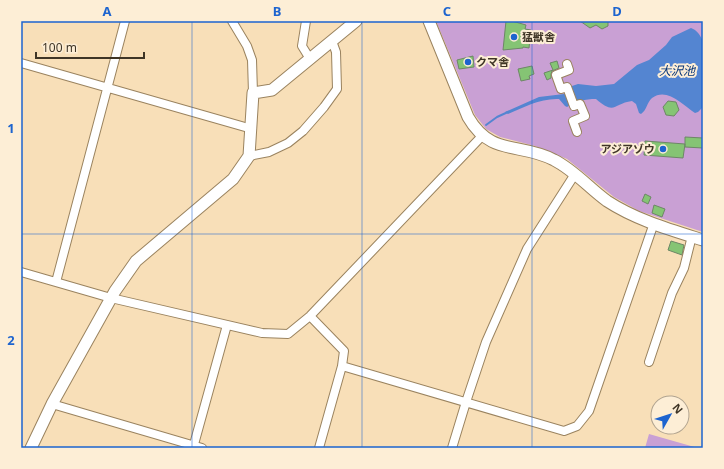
<svg xmlns="http://www.w3.org/2000/svg" width="724" height="469" viewBox="0 0 724 469" font-family="'Noto Sans','Noto Sans JP',sans-serif">
<style>
.green{fill:#c9a0d4}
.water{fill:#5485d1}
.lines{fill:none;stroke-linecap:round;stroke-linejoin:round}
.stream{stroke:#5485d1;stroke-width:2}
.building{fill:#85c474;stroke:#6d8766}
.street-casing{stroke:#9a835f;stroke-width:10}
.secondary-casing{stroke:#9a835f;stroke-width:13}
.street{stroke:#fff;stroke-width:8}
.secondary{stroke:#fff;stroke-width:11}
.grid{fill:none;stroke:#1d64cf;stroke-width:1;stroke-opacity:0.55}
.poi-dot{fill:#1d64cf;stroke:#fdeed6;stroke-width:1.5}
.labels{text-anchor:middle;stroke-width:4;stroke-linejoin:round;paint-order:stroke}
.poi-label{font-size:11px;font-weight:bold;fill:#3f3526;stroke:#fdeed6;text-anchor:start}
.water-label{font-size:12px;font-style:italic;fill:#043377;stroke:#fdeed6}
.neatline{fill:none;stroke:#1d64cf;stroke-width:1.5}
.grid-label{font-size:13px;text-anchor:middle;font-weight:bold;fill:#1d64cf}
</style>
<rect width="100%" height="100%" fill="#f8dfb8"/>
<path class="green" d="M436,21H703V232L639,211L614,197L567,159L535,146L500,137L486,129L475,115Z
M649,434L698,448H645Z"/>
<path class="water" d="M691,28C697,30 700,35 703,41V107L698,112L695,113C683,105 667,87 652,98C647,102 647,110 641,114L639,113L636,104L632,101C614,103 615,116 596,99C585,99 576,101 567,107L565,106L559,99C541,98 524,107 508,114L505,112L539,97L564,94V90L569,87L578,84L596,86L614,84L637,65L649,60L666,45L672,37Z"/>
<g class="lines">
<path class="stream" d="M486,125L497,117L508,112"/>
</g>
<path class="building" d="M506,21H512L526,25L525,29L531,30L529,48L523,47V48L503,50Z
M580,21H608V26L602,29L596,25L590,28Z
M473,56L474,67L459,69L457,60Z
M557,61L559,68L552,71L551,74V78L547,80L544,73L553,70L550,63Z
M532,66L534,74L529,76L530,79L521,81L518,69Z
M668,101L676,102L679,110L674,116L666,115L663,107Z
M685,137L703,138V148L685,147Z
M645,141L685,144L683,158L644,155Z
M645,194L651,197L648,204L642,201Z
M654,205L665,209L662,217L652,213Z
M671,241L684,245L682,255L668,250Z"/>
<g class="lines">
<defs>
<path id="street" d="M232,21L247,46L252,60L253,93
M306,21L302,46L310,59
M21,63L252,129
M567,64L569,70L556,75L561,89L567,87L574,106L580,104L585,116L573,121L577,132
M249,156L269,152L288,143L303,131L324,107L337,89L336,52L332,41
M21,272L111,298L262,333L288,334L310,316L482,136
M56,282L125,21
M310,316L344,351L342,366L319,448
M649,362L672,293L684,268L692,236
M342,366L564,431L577,426L589,411L654,223
M52,404L202,448
M193,448L227,325
M452,448L466,402L486,342L527,249L575,174"/>
<path id="secondary" d="M429,21L468,117C491,157 520,142 554,160C574,170 589,188 607,201C636,220 671,230 703,240
M31,448L52,404L115,291L136,261L233,179L249,156L253,93L272,90L356,21"/>
</defs>
<use href="#street" class="street-casing"/>
<use href="#secondary" class="secondary-casing"/>
<use href="#street" class="street"/>
<use href="#secondary" class="secondary"/>
</g>
<path class="grid" d="M192,21V448M362,21V448M532,21V448M21,234H703"/>
<g class="poi-dot">
<circle cx="514" cy="37" r="4"/>
<circle cx="468" cy="62" r="4"/>
<circle cx="663" cy="149" r="4"/>
</g>
<g class="labels">
<g class="poi-label">
<text x="522" y="41">猛獣舎</text>
<text x="476" y="66">クマ舎</text>
<text x="655" y="153" text-anchor="end">アジアゾウ</text>
</g>
<g class="water-label">
<text x="677" y="75">大沢池</text>
</g>
</g>
<rect width="724" height="469" fill="none" stroke="#fdeed6" stroke-width="44"/>
<g transform="translate(670 415) rotate(51)"><circle r="19" fill="#fdeed6" stroke="#b1a490"/>
<path d="M0-3L7 15L0 10L-7 15Z" fill="#1d64cf"/>
<text y="-6" font-size="11" font-weight="bold" text-anchor="middle" fill="#3f3526">N</text>
</g>
<path d="M36 52v6h108v-6" fill="none" stroke="#3f3526" stroke-width="2"/>
<text x="42" y="52" font-size="12" fill="#3f3526" stroke="#fdeed6" stroke-width="3" paint-order="stroke">100 m</text>
<rect x="22" y="22" width="680" height="425" class="neatline"/>
<g class="grid-label">
<text x="107" y="16">A</text>
<text x="277" y="16">B</text>
<text x="447" y="16">C</text>
<text x="617" y="16">D</text>
<text x="11" y="133">1</text>
<text x="11" y="345">2</text>
</g>
</svg>
